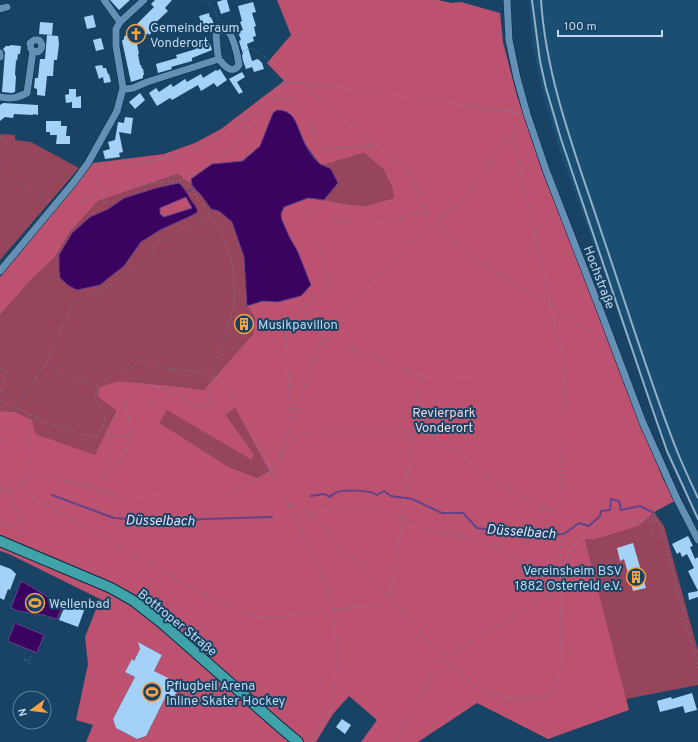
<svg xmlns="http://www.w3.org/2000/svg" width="698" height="742" viewBox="0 0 698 742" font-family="Overpass,sans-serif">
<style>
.built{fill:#1a4e72}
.green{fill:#97455b}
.forest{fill:#bd5170;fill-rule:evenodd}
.water{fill:#3a0360;stroke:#62438a;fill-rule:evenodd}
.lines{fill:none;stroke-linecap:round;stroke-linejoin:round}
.stream{stroke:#62438a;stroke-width:2}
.building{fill:#a3d1f8}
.minor-casing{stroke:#072941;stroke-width:8}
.major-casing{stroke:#072941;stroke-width:12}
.path{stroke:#6a8ba6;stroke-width:1;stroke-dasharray:1 3;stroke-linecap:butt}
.minor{stroke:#6490b5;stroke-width:7}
.major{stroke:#40a3a9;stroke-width:10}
.rail{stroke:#93b0c7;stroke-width:2}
.labels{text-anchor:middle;stroke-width:4;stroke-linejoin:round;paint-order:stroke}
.poi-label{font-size:13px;fill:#c1d8ec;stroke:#184364;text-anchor:start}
.street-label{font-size:13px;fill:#c1d8ec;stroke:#184364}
.park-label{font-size:13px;fill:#f2d4da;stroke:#184364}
.water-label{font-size:14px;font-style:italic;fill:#e7ddf5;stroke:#184364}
</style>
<rect width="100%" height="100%" fill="#184364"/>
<path class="built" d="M529,0H698V521L668,456L605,276L559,149L543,94L532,43Z"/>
<path class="green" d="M0,134L15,135V140L31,142L79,168L0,260Z
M364,153L383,169L392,187L394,198L365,206L345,204L324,200L338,183L324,165Z
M178,174L192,185L196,190L201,195L211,209L219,211L232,222L244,257L247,306L255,317L253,334L221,370L204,390L174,386L119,381L97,396L116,409L95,456L36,434L32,420L16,412L0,411V315L31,280L55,257L70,232L98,201Z
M235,408L269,471L257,478L229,467L160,423L167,410L253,453L226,415Z
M654,512L664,526L698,651V685L626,699L585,539L594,540L639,526Z"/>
<path class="forest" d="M277,0H438L452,3L461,2L500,13L503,42L517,96L542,171L600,316L663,479L675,501L654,512L639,526L594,540L585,539L629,710L548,739L477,703L418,742H361L377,720L349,696L333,714L316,742H86L93,725L76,720L88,664L85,637L100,599L9,554L0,551V411L16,412L32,420L36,434L95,455L116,410L97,396L100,387L119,381L174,386L204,390L221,370L253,334L255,317L247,306L263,301L278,302L311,285L298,252L289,236L282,220L281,213L284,207L308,198L324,200L345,204L365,206L394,198L392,187L383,169L364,153L324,165L320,164L313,155L302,139L297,124L277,110L273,113L260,146L242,161L192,182V185L178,174L98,201L70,232L55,257L31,280L0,315V277L93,163L164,154L195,143L221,129L284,81L267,63L291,35ZM235,408L269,471L257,478L229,467L160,423L167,410L252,460L253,453L226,415ZM140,643L162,655L154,671L171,688L177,691L174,697L167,694L146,736L137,739L116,728L113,719L135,677L125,672L132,660L134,661L140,649Z
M186,197L192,208L164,217L160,214V208Z"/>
<path class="water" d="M277,110C295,110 296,124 302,137C305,145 313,159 320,164C323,166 328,167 331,169L338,183L324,200L308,198L284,207L281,214L282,220L289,236L298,252L311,285L301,296L278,302L263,301L247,306L244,257L232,222L219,211L211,209L201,195L194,188L192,185L191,179L212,164L243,161L260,146L273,113Z
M179,183C185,189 187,193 191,200C194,204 196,206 198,212L191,216L162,229L141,242L124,266L100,285L77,290L69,286L60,278L59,269V255L72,233L90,217L108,209L124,198L156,188ZM186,197L192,208L164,217L160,214V208Z
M21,581C36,588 48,599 63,605L57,619L43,615L18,611L11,608Z
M15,623L44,635L37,653L8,641Z"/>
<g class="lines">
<path class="stream" d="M187,192L194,188
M52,495L114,518L165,522L205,519L272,517
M311,496L324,494L330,497C331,496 333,494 335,493C342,489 371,490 377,495L384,491L391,496L412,499L442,513H463L477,528L505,532L552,535L564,534L579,523L589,526L600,516L601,511L610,510L611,499L619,501L621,510L640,506L652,512"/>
</g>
<path class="building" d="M110,0H130L119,10Z
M155,0H172L165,8L168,11L151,27L154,31L149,35L148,33L137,44L139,54H138L140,65H141L142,69L143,68L144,75H143V78L131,82L122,41L124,39V37L154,7L151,4Z
M223,0H227L230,11L221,14L217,2Z
M253,2L256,12L252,13L256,26L254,27L256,36L253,37L254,41L247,44L252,61L258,59L262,63L264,69L254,72L252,67L246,69L243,61L242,55L243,54L239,41L241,40L238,32L243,30L240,22L242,21L238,6Z
M209,13L210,18L211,17L214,24L203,28L199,16Z
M93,15L96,27L87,29L84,17Z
M40,22L53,23L52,35L39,34Z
M47,35L58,36L59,44L57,60H54L53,76H47L45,96L37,95V89L34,88L35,78H38L40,59H45Z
M101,38L104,49L96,51L93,40Z
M208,41L209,44H210L212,50L192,58V61L171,67L172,69L158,73L156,64L177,58L176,55L196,49L195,46Z
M10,45L21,46L20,54H18L17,61L16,60L15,75L16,76L15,92L12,93L2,92L5,52L3,49L6,46H10Z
M102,65L103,68H106L108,74H109L111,82L104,83L103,77L99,79L95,66Z
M220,69L227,80L217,87L214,83L201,91L198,85L172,100L170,98L157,106L149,93L156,88L159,92L171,84L173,87L185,79L187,82L201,74L203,78L216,70L217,71Z
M242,72L245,77L237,82L243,92L239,94L229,79Z
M69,89H76V97L81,96V108H72V102L66,103L65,95L69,94Z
M140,93L145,100L135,109L129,102Z
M3,103L38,105V115L33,114V115L14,114L13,118L5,117L0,121V105Z
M125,117L133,118L131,134L119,132L123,152L119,153L120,157L105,159L103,151L110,149L108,142L115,140L118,122L124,123Z
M46,121H61V126H67L66,136H70V144H56L57,135H50V132H46Z
M244,316L251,319V329L244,330L238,327L237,322L240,317Z
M688,536L693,546L690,547L695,559L698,557V597L689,600L688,593L698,591L688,571L694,568L687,554L682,557L680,552L677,554L672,544Z
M633,543L646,588L633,591L624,559L620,561L617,548Z
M0,565L11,569L16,574L10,590L8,589L4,600L0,598Z
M67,601L85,608L78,627L59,620Z
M138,642L162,655L154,671L168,678L171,688L177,691L174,697L167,694L146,736L137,739L116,728L113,719L135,677L125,672L132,659L134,661L140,649Z
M692,693L697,710L685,713L683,706L660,712L657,701L671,697L672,699Z
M342,719L351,725L345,734L336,727Z"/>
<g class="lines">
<defs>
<path id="minor" d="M507,0L509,40L517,78L527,114L546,170L601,312L643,423L677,499L698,540
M0,9L7,7
M120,22L144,0
M226,29C233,34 238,56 239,65C234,72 229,70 223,64C222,62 220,61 219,59C217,55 217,41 216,36L217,32L221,30Z
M0,57V53
M123,88L127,89L133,88L147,82L219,59
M0,97C12,99 17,98 27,93L33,51L31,49L30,43L34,40H39C43,44 43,48 38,52L33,51
M0,271L74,182L88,163L117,111L123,88L116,46V29L120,22L104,0"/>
<path id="major" d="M0,541L97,582L111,588L134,601L162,623L279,726L298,742"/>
</defs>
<use href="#minor" class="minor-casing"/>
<use href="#major" class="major-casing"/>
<path class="path" d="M205,0L215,10L219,23
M243,51L252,48L278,66L286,81
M303,83L343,119L376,144L399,162L406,170L416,187L432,223L474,259L550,304L605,342
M269,103L285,84
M512,133L565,368L560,579
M0,138L8,140
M95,166L103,168L132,164L171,157L197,148L224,134L244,119L273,92L286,82L303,83L329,86L519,113
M0,172L24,187L39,194L50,200
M93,173L95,175L106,204
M81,204L88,197L101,191L167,181L177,182L189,176L229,151L249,128L256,117L266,107L277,99L283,98L293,100L301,106L310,122L320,145L323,148L331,149L376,144
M301,309L322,334L323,338L421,376L564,379
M45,366L68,376L98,386L114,374L134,367L139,359L168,369L194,371L221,380L228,389L270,467
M0,368L7,372L0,394
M0,400L50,424L63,427L83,435L96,436L103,426L106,413L95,399L97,387
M127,407L146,405L149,406L153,403
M31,415C29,433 24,459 32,475
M292,417L289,398L286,321L300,308L329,287L321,250L307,225L309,213L325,214L357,226L398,221L411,213L427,214
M103,427L108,434V472
M108,434L130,438
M0,439L16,408L27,388L33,383L42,368L45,366L72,305L111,284L153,253L152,247L178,231L210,218
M279,457L282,456C289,443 296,435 310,432H408L425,433L437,437L460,454L496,482L522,498L541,507L561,514
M17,484L26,494L84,526L110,543L147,562L194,589L229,606L258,616L270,618L332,611
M93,487L116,496L131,498L143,496L160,495L227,493L237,490L271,471
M0,490L28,479L32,476L49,477L93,487C106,473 128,458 130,437C131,427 127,413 126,402C127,394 132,390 139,388C157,383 171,390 186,399C190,401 193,405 197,406C201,408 208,406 213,406V399L208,396V387L212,377L226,334L235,301L233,269L231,257L222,235L217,226L183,177L171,157
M290,504L310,514L363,571L390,596L405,615L443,658L476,687L495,695L506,697L544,698C556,693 558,683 560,671L561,589L547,583L532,569L515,557L498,548L477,541L402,523L400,517C396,515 391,513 386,511C361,505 334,510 310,514
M654,518L661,528L698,668
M402,520L421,376
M0,523L20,530L22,529L23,527L8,488
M651,533L654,518
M334,610L359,607L383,602L390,596L402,523
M30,663L24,660V659L29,660L31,656
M312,742L329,715L334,693L336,671V639L333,611L325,582L288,503L270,468L276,465L312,366L323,338L331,326L341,314L379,277L421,232L462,201L470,192L489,164L497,153L505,140L517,128L521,120
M397,742L436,666L443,658L458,648L561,589L560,579L564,566L568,556L573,547L578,540L584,537L587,534L598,530L654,517L662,483"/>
<use href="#minor" class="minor"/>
<use href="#major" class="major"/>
<path class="rail" d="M532,0L540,61L546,88L561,139L651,405L667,451L698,519
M541,0C546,80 577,158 602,234C626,304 648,376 675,446C682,464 690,481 698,498"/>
</g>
<defs>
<symbol id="church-ring" viewBox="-11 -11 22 22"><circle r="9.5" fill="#184364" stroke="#f6a247" stroke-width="1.5"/><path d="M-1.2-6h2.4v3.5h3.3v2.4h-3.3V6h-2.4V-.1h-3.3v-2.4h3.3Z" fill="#f6a247"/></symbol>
<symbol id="building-ring" viewBox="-11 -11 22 22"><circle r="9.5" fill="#184364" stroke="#f6a247" stroke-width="1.5"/><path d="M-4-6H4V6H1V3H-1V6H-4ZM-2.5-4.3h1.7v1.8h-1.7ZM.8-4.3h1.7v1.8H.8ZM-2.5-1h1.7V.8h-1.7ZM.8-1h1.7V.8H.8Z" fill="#f6a247"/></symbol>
<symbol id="stadium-ring" viewBox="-11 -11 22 22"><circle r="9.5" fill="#184364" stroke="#f6a247" stroke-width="1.5"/><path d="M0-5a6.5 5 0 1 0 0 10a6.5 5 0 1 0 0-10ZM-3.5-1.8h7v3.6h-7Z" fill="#f6a247"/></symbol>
</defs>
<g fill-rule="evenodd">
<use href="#church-ring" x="125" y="23" width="22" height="22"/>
<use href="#building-ring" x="233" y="313" width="22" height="22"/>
<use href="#building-ring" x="625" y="566" width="22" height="22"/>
<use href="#stadium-ring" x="24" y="592" width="22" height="22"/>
<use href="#stadium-ring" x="141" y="681" width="22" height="22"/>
</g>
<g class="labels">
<g class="poi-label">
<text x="150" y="32">Gemeinderaum<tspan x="150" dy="15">Vonderort</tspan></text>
<text x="258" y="329">Musikpavillon</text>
<text x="622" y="575" text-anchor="end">Vereinsheim BSV<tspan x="622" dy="15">1882 Osterfeld e.V.</tspan></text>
<text x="49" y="608">Wellenbad</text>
<text x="166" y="690">Pflugbeil Arena<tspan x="166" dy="15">Inline Skater Hockey</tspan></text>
</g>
<g class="street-label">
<text transform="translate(600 277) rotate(69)" y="5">Hochstraße</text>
<text transform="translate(178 622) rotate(39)" y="5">Bottroper Straße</text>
</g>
<g class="park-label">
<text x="444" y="417">Revierpark<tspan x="444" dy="15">Vonderort</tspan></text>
</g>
<g class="water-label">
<text transform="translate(160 520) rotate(1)" y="5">Düsselbach</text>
<text transform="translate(521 531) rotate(4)" y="5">Düsselbach</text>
</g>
</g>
<g transform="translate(32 710) rotate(255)"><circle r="19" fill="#184364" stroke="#5c7f9a"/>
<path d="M0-3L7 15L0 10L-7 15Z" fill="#f6a247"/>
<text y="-6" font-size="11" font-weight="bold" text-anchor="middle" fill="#c1d8ec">N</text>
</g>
<path d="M558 30v6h104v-6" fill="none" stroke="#c1d8ec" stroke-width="2"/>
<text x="564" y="30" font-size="12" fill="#c1d8ec" stroke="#184364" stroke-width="3" paint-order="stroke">100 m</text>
</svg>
